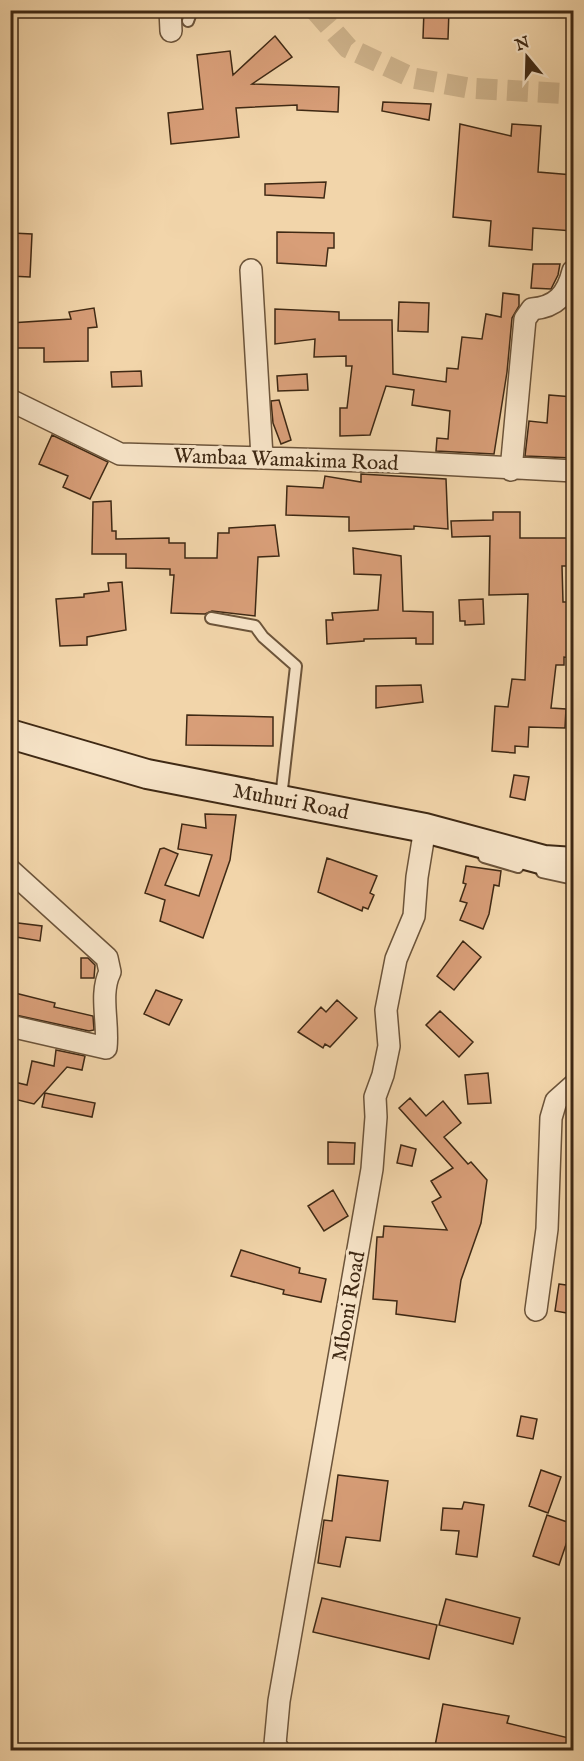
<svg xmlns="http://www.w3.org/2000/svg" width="584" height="1761" viewBox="0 0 584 1761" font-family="'IM FELL English',serif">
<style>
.building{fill:#d89e78;stroke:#3f2914;stroke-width:1.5}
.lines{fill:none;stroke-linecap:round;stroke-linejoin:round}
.minor-tunnel{stroke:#ceb38c;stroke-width:21;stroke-dasharray:21 10;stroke-linecap:butt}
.service-casing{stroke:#6c543a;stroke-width:14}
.minor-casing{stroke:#6c543a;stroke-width:24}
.secondary-casing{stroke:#3f2914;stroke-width:32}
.service{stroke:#f7e4c8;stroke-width:10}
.minor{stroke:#f7e4c8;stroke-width:21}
.secondary{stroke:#f7e4c8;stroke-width:28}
.labels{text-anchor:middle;stroke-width:6;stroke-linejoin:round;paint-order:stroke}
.street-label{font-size:21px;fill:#3f2914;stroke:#f7e4c8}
</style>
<rect width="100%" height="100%" fill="#f2d5aa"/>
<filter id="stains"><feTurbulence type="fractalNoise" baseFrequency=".00333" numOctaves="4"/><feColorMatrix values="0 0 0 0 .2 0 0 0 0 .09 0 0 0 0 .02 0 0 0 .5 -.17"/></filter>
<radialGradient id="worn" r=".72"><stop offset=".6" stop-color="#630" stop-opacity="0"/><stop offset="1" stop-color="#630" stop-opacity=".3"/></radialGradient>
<path class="building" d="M424,10H449L448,39L423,38Z
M275,36L292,57L252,84L339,87L338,112L297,110V105L236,108L239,137L171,144L168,113L203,109L197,55L230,51L233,75Z
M383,102L431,104L429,120L382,111Z
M460,124L511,136L512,124L541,126L538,172L573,175V231L533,228L532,250L489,246L491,221L453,217Z
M326,182L324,198L265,195V184Z
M277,232L334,233V248H328L326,266L277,263Z
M12,233L32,234L30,277L10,276Z
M533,264H560L558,275L551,289L531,288Z
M503,293L519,295V306L512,318L507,372L494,454L436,451L437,438L448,439L450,411L412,405L414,390L386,386L370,435L340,436V408H347L352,366H346V356L314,357L315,339L275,344V309L339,312V320H392L393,374L446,382L447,368L458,369L462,337L482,339L486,314L501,317Z
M399,302L429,303L428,332L398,331Z
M94,308L97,327L88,328V361L44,362V348H11L10,323L71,319L69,312Z
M141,371L142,386L112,387L111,372Z
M307,374L308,390L278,391L277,376Z
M549,395L573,397V458L525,456L529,421L547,423Z
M279,400L291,440L281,444L273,423L271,401Z
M52,435L108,462L90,499L63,487L68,476L39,464Z
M361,474L446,479L448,529L414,526V529L349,531V517L286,515L287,486L323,488L325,476L361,482Z
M111,501L112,531H116V539L169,538V543H185V558H217L218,533H229V528L275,525L279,556L258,557L255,616L212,611L205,614L171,613L174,575H170V569L126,568V554H92L93,502Z
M493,512H520V538H573V566H562L563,602H573V658L564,657V665H556L551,708L566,709L565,728L529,727L528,747L515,746V753L492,751L495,706L508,707L512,679L525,680L528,594L489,595L490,536L452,537L451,521L493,520Z
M353,548L401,556L403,611L433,612V644H416V638L364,639V641L327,644L326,620H333L332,613L378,610L381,575L354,574Z
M122,582L126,630L87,637V645L60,646L56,599L84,597V594L109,591L108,583Z
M483,599L484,624L465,625V621H460L459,600Z
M421,685L423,702L376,708V686Z
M187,715L273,717V746L186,745Z
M514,775L529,777L525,800L510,797Z
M205,814L236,815L230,860L203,938L160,921L165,900L145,893L160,849L164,848L178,854L165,885L199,896L212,855L178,849L182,824L206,828Z
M327,858L377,876L370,893L374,895L368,909L363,907L362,911L318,892Z
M466,866L501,871L499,886L494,885L489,914L483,929L460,920L467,903L460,901L466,884L463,883Z
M10,922L42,926L40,941L10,936Z
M463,941L481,957L454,990L437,976Z
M81,958H88L95,965L94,978H81Z
M156,990L182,1000L169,1025L144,1014Z
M15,993L55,1003L54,1007L93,1016L94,1030L89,1031L11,1014Z
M337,1000L357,1018L330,1047L325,1044L323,1048L298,1032L321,1007L326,1012Z
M440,1011L473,1042L459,1057L426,1025Z
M56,1050L85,1056L82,1070L67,1067L34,1104L10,1098V1081L27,1085L32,1061L54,1066Z
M488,1073L491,1103L468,1104L465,1075Z
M45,1093L95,1103L92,1117L42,1107Z
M410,1098L426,1116L443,1101L461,1123L444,1137L468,1164L471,1162L487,1180L481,1223L461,1280L455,1322L396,1314L397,1301L373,1299L377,1237H383L384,1226L447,1230L432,1202L441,1197L431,1181L453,1168L399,1108Z
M328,1142L355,1143L354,1164H328Z
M401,1145L416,1149L412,1166L397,1163Z
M333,1190L348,1216L324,1231L308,1206Z
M241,1250L300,1268L299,1273L326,1279L321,1302L283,1294L284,1290L231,1276Z
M559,1284L573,1286V1314L555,1311Z
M521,1416L537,1419L533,1439L517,1436Z
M541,1470L561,1477L548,1513L529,1506Z
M338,1475L388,1481L380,1541L346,1537L340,1567L318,1563L324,1520L332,1521Z
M464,1502L484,1505L477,1557L456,1554L459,1531L441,1530L443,1508L462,1509Z
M547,1515L573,1524L559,1565L533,1556Z
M322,1598L437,1625L429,1659L313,1632Z
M446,1599L520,1618L513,1644L439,1625Z
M443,1704L509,1716L507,1723L573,1739V1750H448V1748L435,1746Z"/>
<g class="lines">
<path class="minor-tunnel" d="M315,10L348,48L413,78L468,88L574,94"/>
<defs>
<path id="service" d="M188,21L192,10
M211,618L255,626L263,637L296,666L281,798
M484,857L518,867
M542,872L574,879"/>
<path id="minor" d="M170,10L171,31
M251,270L262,457
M10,400L120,454L402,462L574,471
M511,470L525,319L532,309C556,307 567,295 573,271
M10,870L107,958L110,972C99,994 109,1023 106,1048L10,1026
M536,1310L547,1229L551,1118L556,1101L574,1085
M279,1750L275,1744L279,1701L372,1169L376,1117L375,1097L383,1075L389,1046L386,1010L396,959L414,916L417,877L425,828"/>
<path id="secondary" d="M10,734L147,774L425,828L544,860L574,862"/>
</defs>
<use href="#service" class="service-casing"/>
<use href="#minor" class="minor-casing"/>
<use href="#secondary" class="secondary-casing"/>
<use href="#service" class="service"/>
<use href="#minor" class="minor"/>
<use href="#secondary" class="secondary"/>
</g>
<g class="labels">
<g class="street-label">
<text transform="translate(286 459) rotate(2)" y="7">Wambaa Wamakima Road</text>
<text transform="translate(291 801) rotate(11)" y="7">Muhuri Road</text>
<text transform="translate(348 1306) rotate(-80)" y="7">Mboni Road</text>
</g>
</g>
<rect width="584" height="1761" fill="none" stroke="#f2d5aa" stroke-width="36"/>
<rect x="12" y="12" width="560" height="1737" fill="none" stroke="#3f2914" stroke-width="3"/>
<rect x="18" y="18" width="548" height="1725" fill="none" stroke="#3f2914" stroke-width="1.5"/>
<g transform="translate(527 57) rotate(341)" stroke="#f7e4c8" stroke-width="4.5" paint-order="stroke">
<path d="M0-4.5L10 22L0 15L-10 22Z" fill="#3f2914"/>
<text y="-9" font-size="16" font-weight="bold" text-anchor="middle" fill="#3f2914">N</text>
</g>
<rect width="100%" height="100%" filter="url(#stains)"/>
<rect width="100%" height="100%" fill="url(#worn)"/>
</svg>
